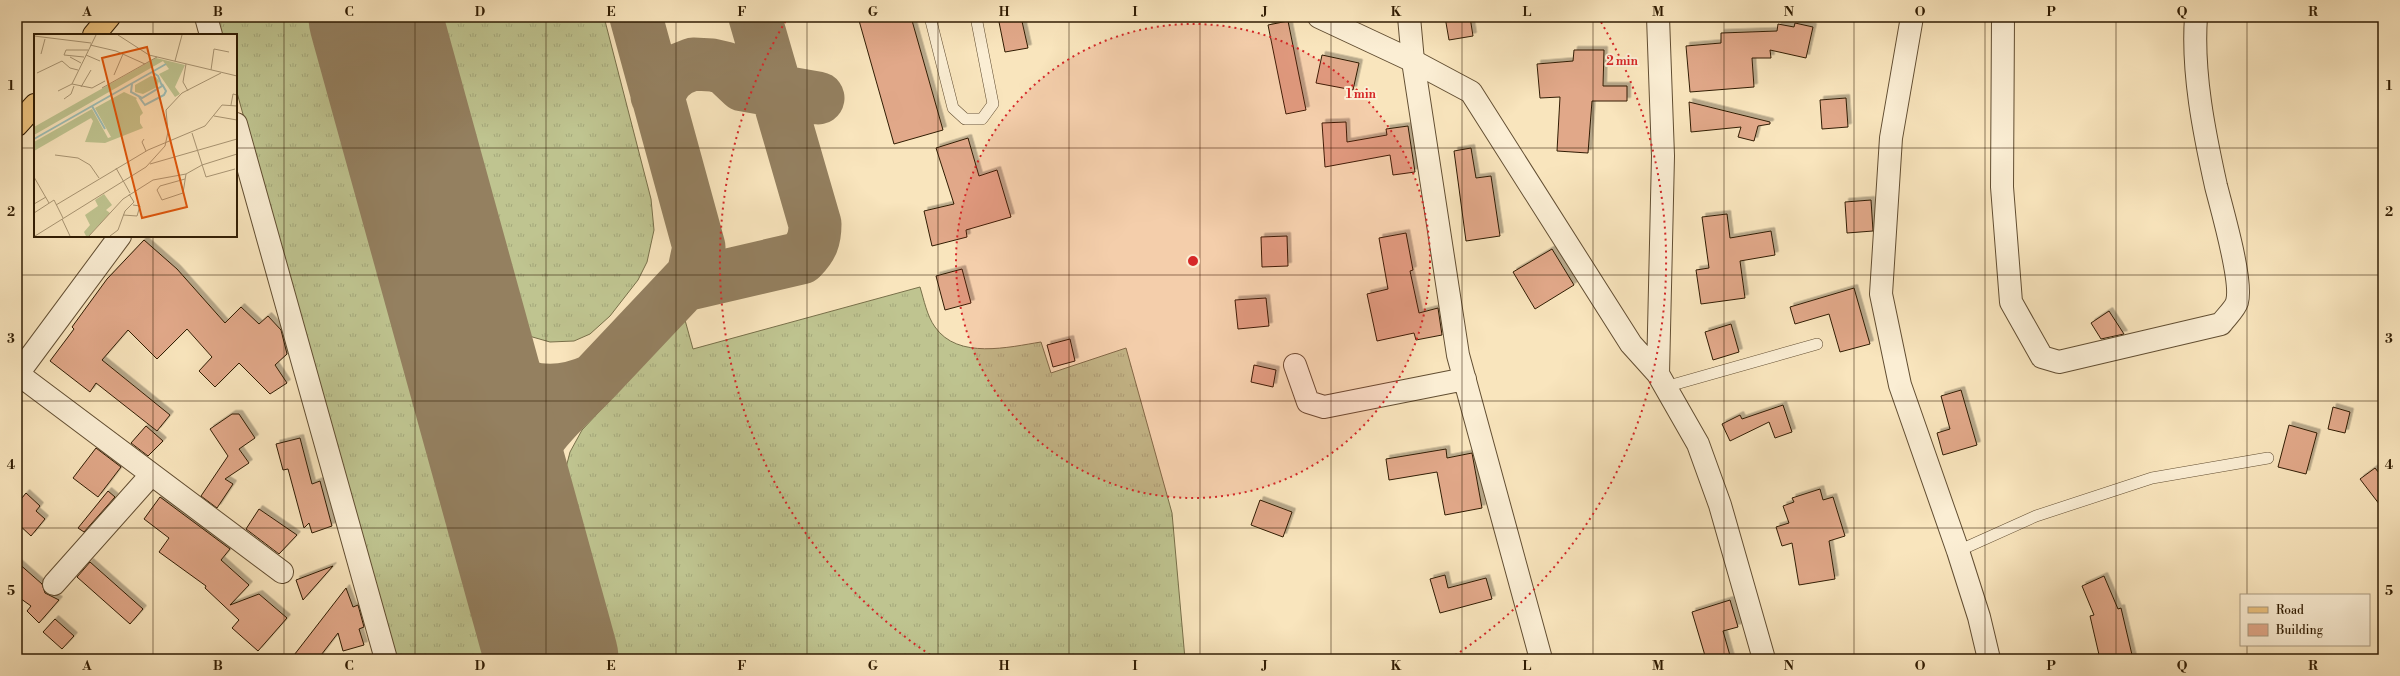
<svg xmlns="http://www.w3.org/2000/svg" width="2400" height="676" viewBox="0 0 2400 676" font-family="'Libre Bodoni',serif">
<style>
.grass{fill:url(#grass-tufts);stroke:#78704a}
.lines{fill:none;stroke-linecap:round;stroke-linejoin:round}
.taxiway{stroke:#948060;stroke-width:53}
.runway{stroke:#948060;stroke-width:133}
.building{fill:#e1a889;stroke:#301c03;filter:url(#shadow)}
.service-casing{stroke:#624e32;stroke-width:12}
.minor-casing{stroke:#624e32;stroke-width:24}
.tertiary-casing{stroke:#624e32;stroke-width:24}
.primary-casing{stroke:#301c03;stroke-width:24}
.service{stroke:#fbeed4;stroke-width:11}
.minor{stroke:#fbeed4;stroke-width:22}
.tertiary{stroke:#fbeed4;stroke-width:22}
.primary{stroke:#ecc27e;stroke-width:22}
.grid{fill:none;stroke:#301c03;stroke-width:1;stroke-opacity:0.55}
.ring{fill:none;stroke:#d62828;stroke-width:2;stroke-dasharray:2 4}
.inset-river{fill:none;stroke:#9ebeb6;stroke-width:2}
.inset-road{fill:none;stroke:#a99573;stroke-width:1}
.view{fill:#df560c;fill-opacity:0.15;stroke:#df560c;stroke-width:2}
.inset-edge{fill:none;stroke:#301c03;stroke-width:2}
.centre{fill:#d62828;stroke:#fbeed4;stroke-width:2}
.ring-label{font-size:12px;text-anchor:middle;font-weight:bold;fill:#d62828;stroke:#fbeed4;stroke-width:4;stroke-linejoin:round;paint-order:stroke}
.neatline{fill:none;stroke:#301c03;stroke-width:1.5}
.grid-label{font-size:13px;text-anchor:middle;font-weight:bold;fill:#301c03}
</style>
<defs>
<pattern id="grass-tufts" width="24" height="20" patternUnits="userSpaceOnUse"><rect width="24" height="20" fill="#bfc490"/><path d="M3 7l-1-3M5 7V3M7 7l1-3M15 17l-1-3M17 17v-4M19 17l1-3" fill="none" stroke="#a4a87b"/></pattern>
<filter id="shadow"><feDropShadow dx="3.5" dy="-3.5" stdDeviation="0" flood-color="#0004"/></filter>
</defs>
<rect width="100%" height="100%" fill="#f9e5bd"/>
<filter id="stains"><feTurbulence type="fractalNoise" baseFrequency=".005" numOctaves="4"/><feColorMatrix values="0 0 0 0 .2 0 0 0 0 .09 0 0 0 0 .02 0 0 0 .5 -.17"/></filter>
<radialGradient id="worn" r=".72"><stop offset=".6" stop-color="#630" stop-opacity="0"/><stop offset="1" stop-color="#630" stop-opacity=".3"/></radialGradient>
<path class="grass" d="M216,17H334L508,659H394L236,89V35H221Z
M431,17H604L651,199L654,230L647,262L638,280L610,316L590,334L574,341L550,342L529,336L496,303L428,44Z
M920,287C924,300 927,316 935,327C958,360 1009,347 1041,342L1051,373L1126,348L1172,513L1185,659H597L561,525L560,491L570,452L582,430L685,320L693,349Z"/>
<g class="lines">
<path class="taxiway" d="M657,96L668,78L678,70L693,64L712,65L725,68L743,85L818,98
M685,285L801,258C812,247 815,239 815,224L755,17
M467,350C508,384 541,404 594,380L693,275L699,247L636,17
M512,517C513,452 552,423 594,380"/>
<path class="runway" d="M375,17L552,659"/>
</g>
<path class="building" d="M858,17H911L943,130L894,144Z
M998,17H1021L1028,48L1005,52Z
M1445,17H1470L1473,36L1449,40Z
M1288,21L1306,110L1286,114L1268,25Z
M1795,23L1813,27L1806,58L1770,50L1771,58H1752L1754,87L1690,92L1686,46L1721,43V33L1777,31L1778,24L1794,27Z
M1574,50H1604L1603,86H1627V101H1592L1588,153L1557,151L1560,97L1540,98L1537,64L1573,61Z
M1322,55L1359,63L1353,90L1316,83Z
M1846,98L1848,127L1822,129L1820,100Z
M1689,102L1770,122V124L1758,126L1754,141L1738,137L1741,127L1691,132Z
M1346,122L1347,142L1387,135L1386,129L1408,126L1415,172L1393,175L1390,155L1325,167L1322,123Z
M968,138L979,176L997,170L1011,217L966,230L967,237L932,246L924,211L954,204L936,148Z
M1471,148L1476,178L1491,176L1500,236L1466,241L1454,151Z
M1871,200L1873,231L1847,233L1845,202Z
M1727,214L1730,238L1771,231L1775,255L1740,261L1745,298L1701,304L1696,270L1709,268L1702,217Z
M1406,233L1413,270L1410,271L1419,313L1438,308L1442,335L1416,340L1414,333L1377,341L1367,294L1388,289L1379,238Z
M1287,236L1288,266L1262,267L1261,237Z
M144,240L177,269L225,323L241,307L259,324L268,316L281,330L287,354L275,365L287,383L270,394L239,363L215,387L199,371L212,357L187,329L157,359L128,330L102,360L170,415L157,431L96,383L90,392L50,361L74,329L72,327L107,279Z
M1552,249L1574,285L1535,309L1513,272Z
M962,269L971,303L945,310L936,276Z
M1854,288L1870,344L1840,352L1829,314L1795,324L1790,307Z
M1266,298L1269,326L1238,329L1235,300Z
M2109,311L2124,334L2101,339L2091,323Z
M1731,324L1739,352L1713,360L1705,332Z
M1070,339L1075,361L1053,367L1047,345Z
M1254,365L1276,370L1273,387L1251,382Z
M1961,390L1977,445L1943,455L1937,433L1950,429L1941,396Z
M1783,405L1792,432L1775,438L1769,422L1730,441L1722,424L1740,415L1742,419Z
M2333,407L2350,412L2345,433L2328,429Z
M232,414H239L255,438L239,449L249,463L225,479L233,484L217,508L201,496L228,456L210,429Z
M2289,425L2317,433L2306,474L2278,467Z
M146,426L163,441L148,456L131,443Z
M300,438L312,484L320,481L332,526L312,533L309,523L304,528L288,469L283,470L276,444Z
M96,448L121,467L98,497L73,478Z
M1446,449L1447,458L1472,453L1482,508L1445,515L1437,472L1389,480L1386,459Z
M2375,468L2383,478V509L2360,479Z
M1820,489L1823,500L1833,497L1845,536L1829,541L1835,579L1799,585L1792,543L1782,546L1776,527L1789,523L1783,506L1794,502L1792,498Z
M108,491L115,497L84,532L78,528Z
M26,493L40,506L36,511L45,519L31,536L17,523V504Z
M160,497L230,549L221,560L249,585L230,605L259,594L287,618L258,651L232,628L239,620L205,588L206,586L159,552L169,538L144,519Z
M1260,500L1292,512L1283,537L1251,525Z
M259,509L297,535L279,554L246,529Z
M17,562L42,584L45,593L59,600L39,623L27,611L31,606L17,596Z
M90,562L143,609L130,624L77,577Z
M333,566L303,600L296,580Z
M1445,575L1448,588L1486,578L1492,599L1440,613L1430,579Z
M2104,576L2118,609L2121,608L2133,659H2100L2090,616L2094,615L2082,586Z
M346,588L353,607L358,605L364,627L359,629L364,645L343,651L338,633L318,659H291Z
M1730,600L1738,627L1723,631L1731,659H1706L1692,612Z
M55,619L74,636L62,649L43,632Z"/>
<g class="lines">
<defs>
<path id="service" d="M930,17L953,108L965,119H982L993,104L976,17
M1665,387L1817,344
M1958,551L2036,516L2152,478L2268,458"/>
<path id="minor" d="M206,17L211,35
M1409,17L1413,61L1458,355L1541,659
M1912,17L1891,138L1881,294L1900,385L1958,551L1979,617L1989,659
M2003,17L2002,187L2011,302L2042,357L2059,362L2221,324C2225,318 2235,309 2237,302C2243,281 2222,210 2216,186C2204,132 2192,72 2196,17
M236,124L386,659
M1295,365L1308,402L1324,407L1465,379
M18,374L282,572
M17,375L120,236
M54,584L151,475"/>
<path id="tertiary" d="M1319,17L1413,61L1471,92L1631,344L1658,374L1698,444L1720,505L1764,659
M1658,17L1663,156L1658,374"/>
<path id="primary" d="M94,35L109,17
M17,125L35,105"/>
</defs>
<use href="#service" class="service-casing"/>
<use href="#minor" class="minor-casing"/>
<use href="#tertiary" class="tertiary-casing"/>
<use href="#primary" class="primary-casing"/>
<use href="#service" class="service"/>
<use href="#minor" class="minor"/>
<use href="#tertiary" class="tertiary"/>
<use href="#primary" class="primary"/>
</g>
<path class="grid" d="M153,17V35M284,17V659M415,17V659M546,17V659M676,17V659M807,17V659M938,17V659M1069,17V659M1200,17V659M1331,17V659M1462,17V659M1593,17V659M1724,17V659M1854,17V659M1985,17V659M2116,17V659M2247,17V595M17,148H35M236,148H2383M153,236V659M17,275H2383M17,401H2383M17,528H2383M2247,645V659"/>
<circle cx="1193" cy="261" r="237" fill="#d62828" fill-opacity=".12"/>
<g class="ring">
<circle cx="1193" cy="261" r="237"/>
<path d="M935 658A473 473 0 0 1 788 17M1598 17A473 473 0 0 1 1451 658"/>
</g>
<g transform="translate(34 34)">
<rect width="203" height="203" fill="#f9e5bd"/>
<path d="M122,24L151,31L141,53L146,60L141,63L125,40L135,35L129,27L0,101V93ZM117,42L122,43L125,47L123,53L109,60L101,58V51ZM90,58L103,64L102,65L109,79L106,82V89L109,94L71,109L51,108L59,87L57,84L0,117V108L58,75L74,104L77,103L61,74ZM70,160L78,171L72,176L76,179L55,202H52L50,198L56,191L51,181L64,172L61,166Z" fill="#bfc490"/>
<path class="inset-river" d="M98,50L97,58L108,64L128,52L124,42L118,38M105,63L111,71L130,61L132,57L128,50M58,72L71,95M0,105L132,30"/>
<path class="inset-road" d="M62,1L38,50L58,54L71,47M84,1L115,21L203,42M0,2L57,9M56,11L82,17L111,30M7,20L11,5M52,21L66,27M36,23L47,29M50,23L30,21L32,16H54M141,27L148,1M152,30L149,48L154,57M177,36L180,15L195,18M3,39L28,27L36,34L44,36M80,41L89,20M47,53L57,36M68,54L123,23M24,57L38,50M30,65L37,60L40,52M197,71L199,60L203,61M180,82L203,86M158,99L172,143L201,135M110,105L108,108L112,117M21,121L44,124L56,131L65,144M116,130L203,105M82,134L96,159M0,143L15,169M151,145L126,152L123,156L128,166L149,159L152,140M0,170L12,163M22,171L114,116L171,92L188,71L203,72M0,179L20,166L29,184M89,181L103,182L106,172L99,171M28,185L36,202M1,202L112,133L131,112L134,98L132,76L148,59L187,39M55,202L89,165L119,146L152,140L168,131L203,120M76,202L84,196L91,177L100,168L95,160"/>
<path class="view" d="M113,13L153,173L108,184L68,24Z"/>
<rect width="203" height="203" class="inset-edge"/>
</g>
<circle cx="1193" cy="261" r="6" class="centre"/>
<g class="ring-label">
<text x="1622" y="65">2 min</text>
<text x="1361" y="98">1 min</text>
</g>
<rect width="2400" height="676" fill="none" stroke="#f9e5bd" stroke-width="44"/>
<rect x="2240" y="594" width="130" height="52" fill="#fbeed4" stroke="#aa9a80"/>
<rect x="2248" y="607" width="20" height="6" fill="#ecc27e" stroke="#aa9a80"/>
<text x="2276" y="614" font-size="12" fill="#301c03">Road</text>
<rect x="2248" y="624" width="20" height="12" fill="#e1a889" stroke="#aa9a80"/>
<text x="2276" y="634" font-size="12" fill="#301c03">Building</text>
<rect x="22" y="22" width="2356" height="632" class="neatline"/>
<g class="grid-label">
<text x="87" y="16">A</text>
<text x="218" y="16">B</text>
<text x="349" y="16">C</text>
<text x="480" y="16">D</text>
<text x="611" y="16">E</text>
<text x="742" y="16">F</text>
<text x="873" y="16">G</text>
<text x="1004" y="16">H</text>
<text x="1135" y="16">I</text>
<text x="1265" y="16">J</text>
<text x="1396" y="16">K</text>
<text x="1527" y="16">L</text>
<text x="1658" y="16">M</text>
<text x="1789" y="16">N</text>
<text x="1920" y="16">O</text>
<text x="2051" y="16">P</text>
<text x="2182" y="16">Q</text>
<text x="2313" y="16">R</text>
<text x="11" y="90">1</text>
<text x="2389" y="90">1</text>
<text x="11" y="216">2</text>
<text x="2389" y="216">2</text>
<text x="11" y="343">3</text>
<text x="2389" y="343">3</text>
<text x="11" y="469">4</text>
<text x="2389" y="469">4</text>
<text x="11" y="595">5</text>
<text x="2389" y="595">5</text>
<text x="87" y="670">A</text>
<text x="218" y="670">B</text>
<text x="349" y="670">C</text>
<text x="480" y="670">D</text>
<text x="611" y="670">E</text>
<text x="742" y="670">F</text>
<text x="873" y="670">G</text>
<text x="1004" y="670">H</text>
<text x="1135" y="670">I</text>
<text x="1265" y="670">J</text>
<text x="1396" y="670">K</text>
<text x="1527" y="670">L</text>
<text x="1658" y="670">M</text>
<text x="1789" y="670">N</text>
<text x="1920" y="670">O</text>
<text x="2051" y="670">P</text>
<text x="2182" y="670">Q</text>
<text x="2313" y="670">R</text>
</g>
<rect width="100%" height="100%" filter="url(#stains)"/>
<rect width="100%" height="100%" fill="url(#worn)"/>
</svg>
